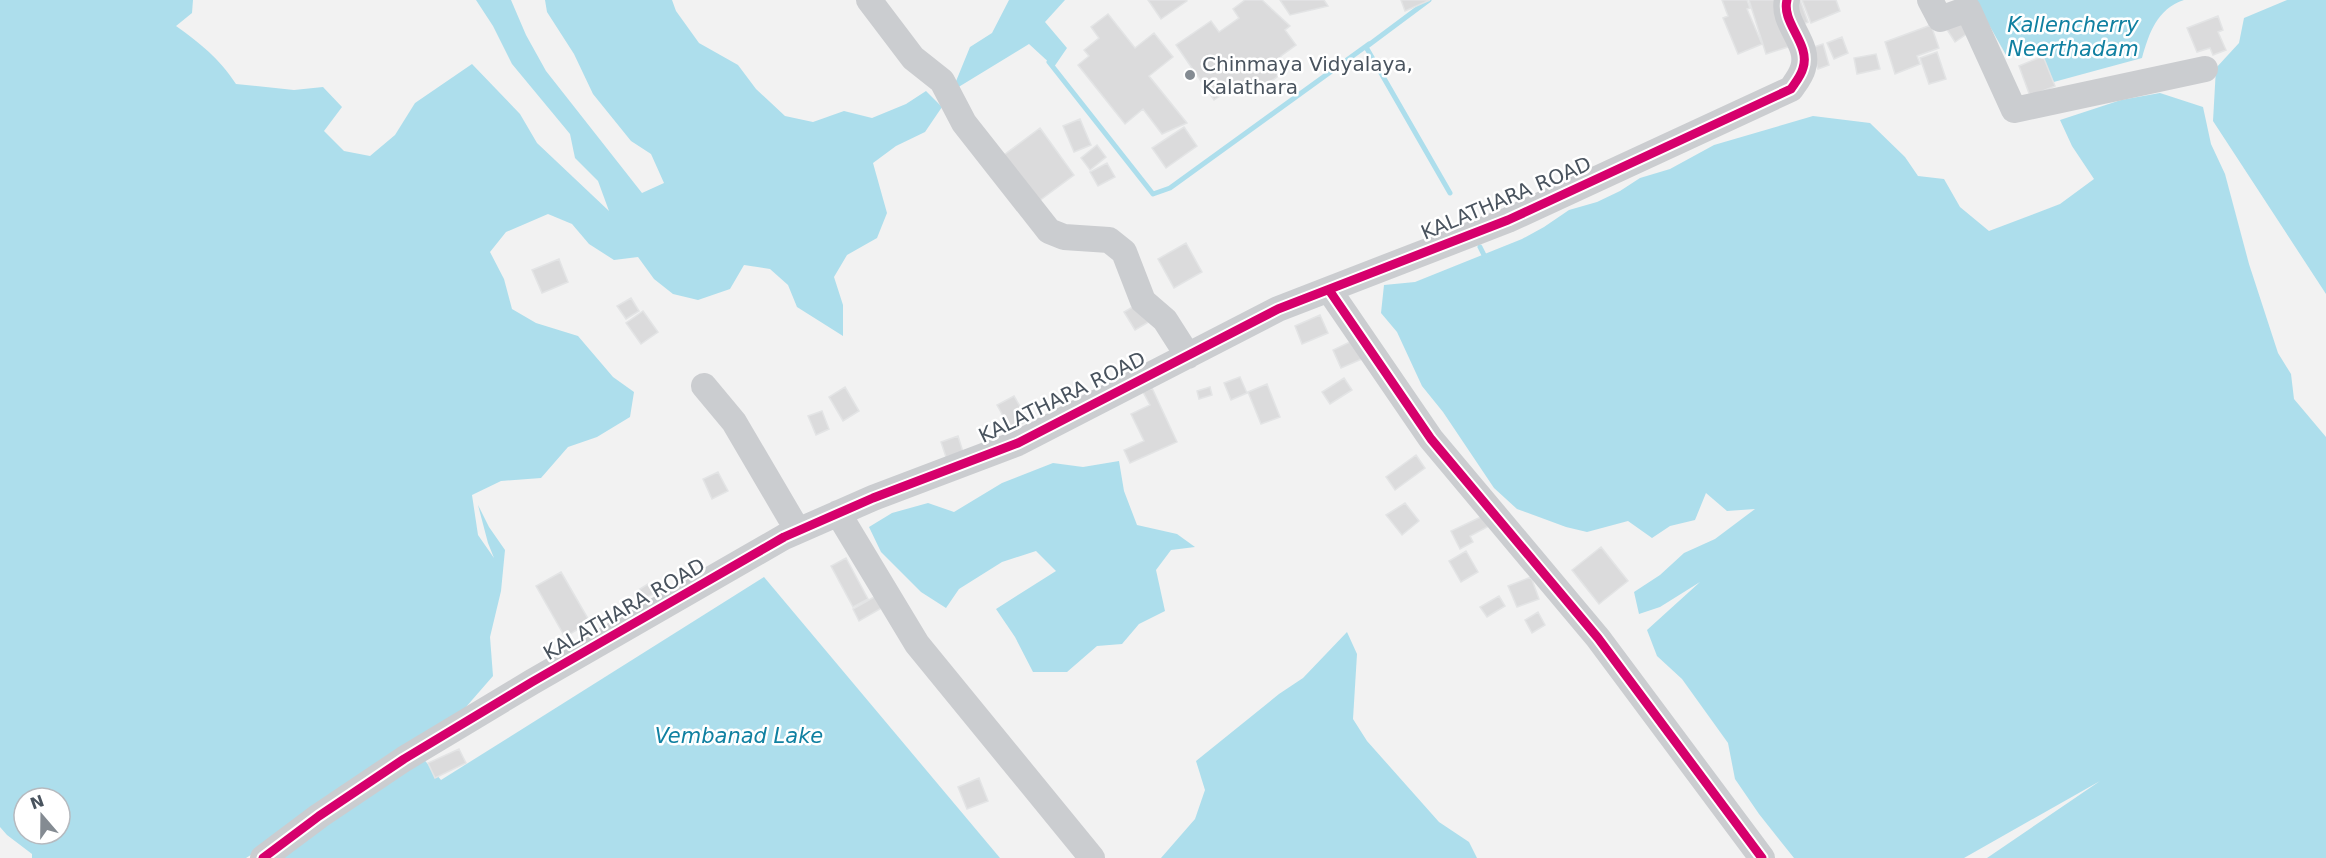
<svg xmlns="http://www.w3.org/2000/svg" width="2326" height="858" viewBox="0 0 2326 858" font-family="'DejaVu Sans',sans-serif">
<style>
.water{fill:#addeec;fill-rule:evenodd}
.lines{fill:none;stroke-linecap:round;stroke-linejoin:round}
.stream{stroke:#addeec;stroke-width:5}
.building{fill:#dbdbdc;stroke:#e3e4e5;stroke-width:1.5}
.minor{stroke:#cbcdd0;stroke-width:26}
.cycleway-casing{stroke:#fff;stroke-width:13}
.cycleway{stroke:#d6006c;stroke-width:9}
.poi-dot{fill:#848b92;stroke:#fff;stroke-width:2}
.labels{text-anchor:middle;stroke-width:5;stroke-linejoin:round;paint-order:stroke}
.poi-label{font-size:20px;fill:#49535e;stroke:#fff;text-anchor:start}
.street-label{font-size:20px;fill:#49535e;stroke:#fff}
.water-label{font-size:21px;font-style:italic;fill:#1080a1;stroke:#fff}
</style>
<rect width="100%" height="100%" fill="#f2f2f2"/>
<path class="water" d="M0,0H193L192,13L176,26C201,44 219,58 236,84L294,90L323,87L342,107L324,131L344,151L370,156L395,135L415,103L472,64L520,114L537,143L609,211L598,181L575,158L570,134L512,64L493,26L476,0H511L526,35L546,71L642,193L664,183L651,154L631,141L593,94L574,54L547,12L545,0H672L676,11L699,43L738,65L756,89L785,116L813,122L844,111L872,118L906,104L926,91L942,107L925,132L896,146L873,163L887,213L877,238L847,255L834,277L843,305V336L797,307L788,285L770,269L744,265L730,289L698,300L673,294L654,279L638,257L614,260L589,244L572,224L548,214L506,232L490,252L504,279L512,309L536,323L578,336L613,377L634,392L630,417L597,437L568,447L541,478L501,481L472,495L478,535L494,558L488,543L478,505L489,527L505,550L501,591L490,637L493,676L459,715L412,745L441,780L764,577L1000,858H277L270,843L246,858H32V854L7,835L0,827ZM24,798H60V834H24Z
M1009,0H1065L1045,22L1067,48L1054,67L1029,44L952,91L970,47L992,33Z
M1975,0H2184C2157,9 2149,33 2142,58L2050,83L2035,45L2006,55Z
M2287,0H2326V294L2213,121L2216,68L2239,43L2244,18Z
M2160,93L2203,107L2211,144L2225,174L2249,264L2278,353L2291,374L2294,399L2326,437V858H1987L2100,781L1964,858H1794L1759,814L1735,779L1728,743L1682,679L1657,656L1647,630L1700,582L1660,607L1639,614L1634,592L1660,575L1684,553L1715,539L1755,509L1727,511L1706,493L1695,520L1670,526L1652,538L1628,521L1587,532L1566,527L1517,509L1494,488L1443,412L1422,386L1397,332L1381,313L1384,285L1415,282L1522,239L1544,227L1569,210L1597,202L1620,191L1640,178L1670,169L1714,145L1813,116L1870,123L1905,157L1918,176L1944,179L1960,207L1989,231L2060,204L2094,179L2072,146L2060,120L2121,100Z
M1119,461L1124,491L1137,525L1177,534L1195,547L1171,550L1156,570L1165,611L1139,624L1122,644L1097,646L1067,672H1033L1015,637L996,609L1056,571L1036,551L1002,562L959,589L946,608L921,592L881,552L869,527L892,513L928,503L954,512L1002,483L1053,463L1083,467Z
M1347,632L1357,654L1353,719L1367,741L1439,822L1469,842L1477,858H1161L1195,819L1205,790L1196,761L1279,694L1303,678Z"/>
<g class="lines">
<path class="stream" d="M1429,0L1366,47L1450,193
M1049,62L1153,194L1170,188L1369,44
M1480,247L1486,259"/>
</g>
<path class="building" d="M1148,0H1186L1187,1L1161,19Z
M1245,0H1262L1290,26L1285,30L1296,45L1281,56L1277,77L1258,90L1253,84L1236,95L1232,88L1214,100L1176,45L1211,21L1219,32L1239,18L1233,9Z
M1280,0H1324L1328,6L1290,15Z
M1401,0H1430L1405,11Z
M1722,0H1747L1750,8L1747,9L1762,44L1738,54L1723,18L1728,16Z
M1749,0H1777L1791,46L1766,54Z
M1800,0L1808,22L1801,25L1792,3Z
M1802,0H1836L1840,11L1811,23Z
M1108,14L1135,48L1154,33L1173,57L1149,76L1187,123L1162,134L1143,109L1125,124L1078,65L1089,56L1084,50L1099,38L1091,27Z
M1958,16L1968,33L1955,42L1944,25Z
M2218,16L2223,30L2218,32L2226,50L2213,55L2210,48L2197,52L2187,28Z
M1931,25L1939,48L1917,56L1920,64L1895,74L1885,42Z
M1842,37L1848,53L1834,59L1827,43Z
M1823,44L1829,65L1818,69L1811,48Z
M1937,52L1946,79L1929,84L1920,58Z
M1876,54L1880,69L1857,74L1854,58Z
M2043,56L2055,86L2030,96L2019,66Z
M1080,119L1091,145L1074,152L1063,126Z
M1184,127L1197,146L1166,168L1152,148Z
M1040,128L1074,175L1039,201L1004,155Z
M1097,145L1106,157L1090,170L1081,158Z
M1107,163L1115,177L1098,186L1090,172Z
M1186,243L1202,272L1174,288L1158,259Z
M559,259L568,282L542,293L532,270Z
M631,298L639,311L626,319L617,306Z
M1141,302L1152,320L1135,330L1124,312Z
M643,311L658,332L641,344L626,323Z
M1320,315L1328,333L1302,344L1295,326Z
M1356,339L1364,358L1341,368L1333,350Z
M1240,377L1247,393L1231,400L1224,383Z
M1344,378L1352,390L1330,404L1322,392Z
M1267,384L1280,417L1261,424L1248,392Z
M845,387L859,411L843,421L829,397Z
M1210,387L1212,395L1199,399L1197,391Z
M1152,388L1177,442L1130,463L1124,450L1144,441L1131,414L1150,405L1143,392Z
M1014,396L1028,420L1011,430L997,405Z
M822,411L829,429L816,435L808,416Z
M958,436L963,452L946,457L941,442Z
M1416,455L1425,468L1395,490L1386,477Z
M718,472L728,491L712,499L703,479Z
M1405,503L1419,521L1402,535L1386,515Z
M1485,515L1491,525L1470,536L1473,542L1460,549L1451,531Z
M1601,547L1628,581L1599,604L1572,570Z
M1466,551L1478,572L1461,582L1449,561Z
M846,558L868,599L853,607L831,566Z
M561,572L590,622L565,637L536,586Z
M1531,577L1539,599L1517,607L1508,586Z
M648,584L654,593L641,601L635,592Z
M881,593L887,605L859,621L853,609Z
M1499,596L1505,606L1487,617L1480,607Z
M1538,612L1545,625L1532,633L1525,620Z
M459,749L466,763L435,778L428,763Z
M979,778L988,801L967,809L958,787Z"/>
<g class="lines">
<path class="minor" d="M869,0L913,58L942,81L964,123L1049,231L1064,237L1109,240L1124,252L1143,301L1165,320L1188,356
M1930,0L1940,19L1968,9L2014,110L2205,69
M1329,290L1431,439L1598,638L1762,858
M704,386L734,422L798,531
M838,513L917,644L1092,858
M263,858L319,816L404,759L532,682L784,537L873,498L1018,443L1278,309L1508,220L1791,89C1795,83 1801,76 1803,68C1811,44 1781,23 1787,0"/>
<defs>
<path id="cycleway" d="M1329,290L1431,439L1598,638L1762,858
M263,858L319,816L404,759L532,682L784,537L873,498L1018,443L1278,309L1508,220L1791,89C1795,83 1801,76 1803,68C1811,44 1781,23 1787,0"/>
</defs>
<use href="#cycleway" class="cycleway-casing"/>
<use href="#cycleway" class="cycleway"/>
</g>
<circle class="poi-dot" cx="1190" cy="75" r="6"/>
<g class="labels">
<g class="poi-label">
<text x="1202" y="71">Chinmaya Vidyalaya,<tspan x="1202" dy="23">Kalathara</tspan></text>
</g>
<g class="street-label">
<text transform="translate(1506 198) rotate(-23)" y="7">KALATHARA ROAD</text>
<text transform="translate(1062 397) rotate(-26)" y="7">KALATHARA ROAD</text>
<text transform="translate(624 609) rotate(-30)" y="7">KALATHARA ROAD</text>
</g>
<g class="water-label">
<text x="2073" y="32">Kallencherry<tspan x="2073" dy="24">Neerthadam</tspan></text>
<text x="739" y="743">Vembanad Lake</text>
</g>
</g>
<g transform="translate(42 816) rotate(340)"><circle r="28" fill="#ffffff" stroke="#b6babf" stroke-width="1.5"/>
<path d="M0-4.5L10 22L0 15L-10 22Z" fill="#848b92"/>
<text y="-9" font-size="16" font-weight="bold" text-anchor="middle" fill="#49535e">N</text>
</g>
</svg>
